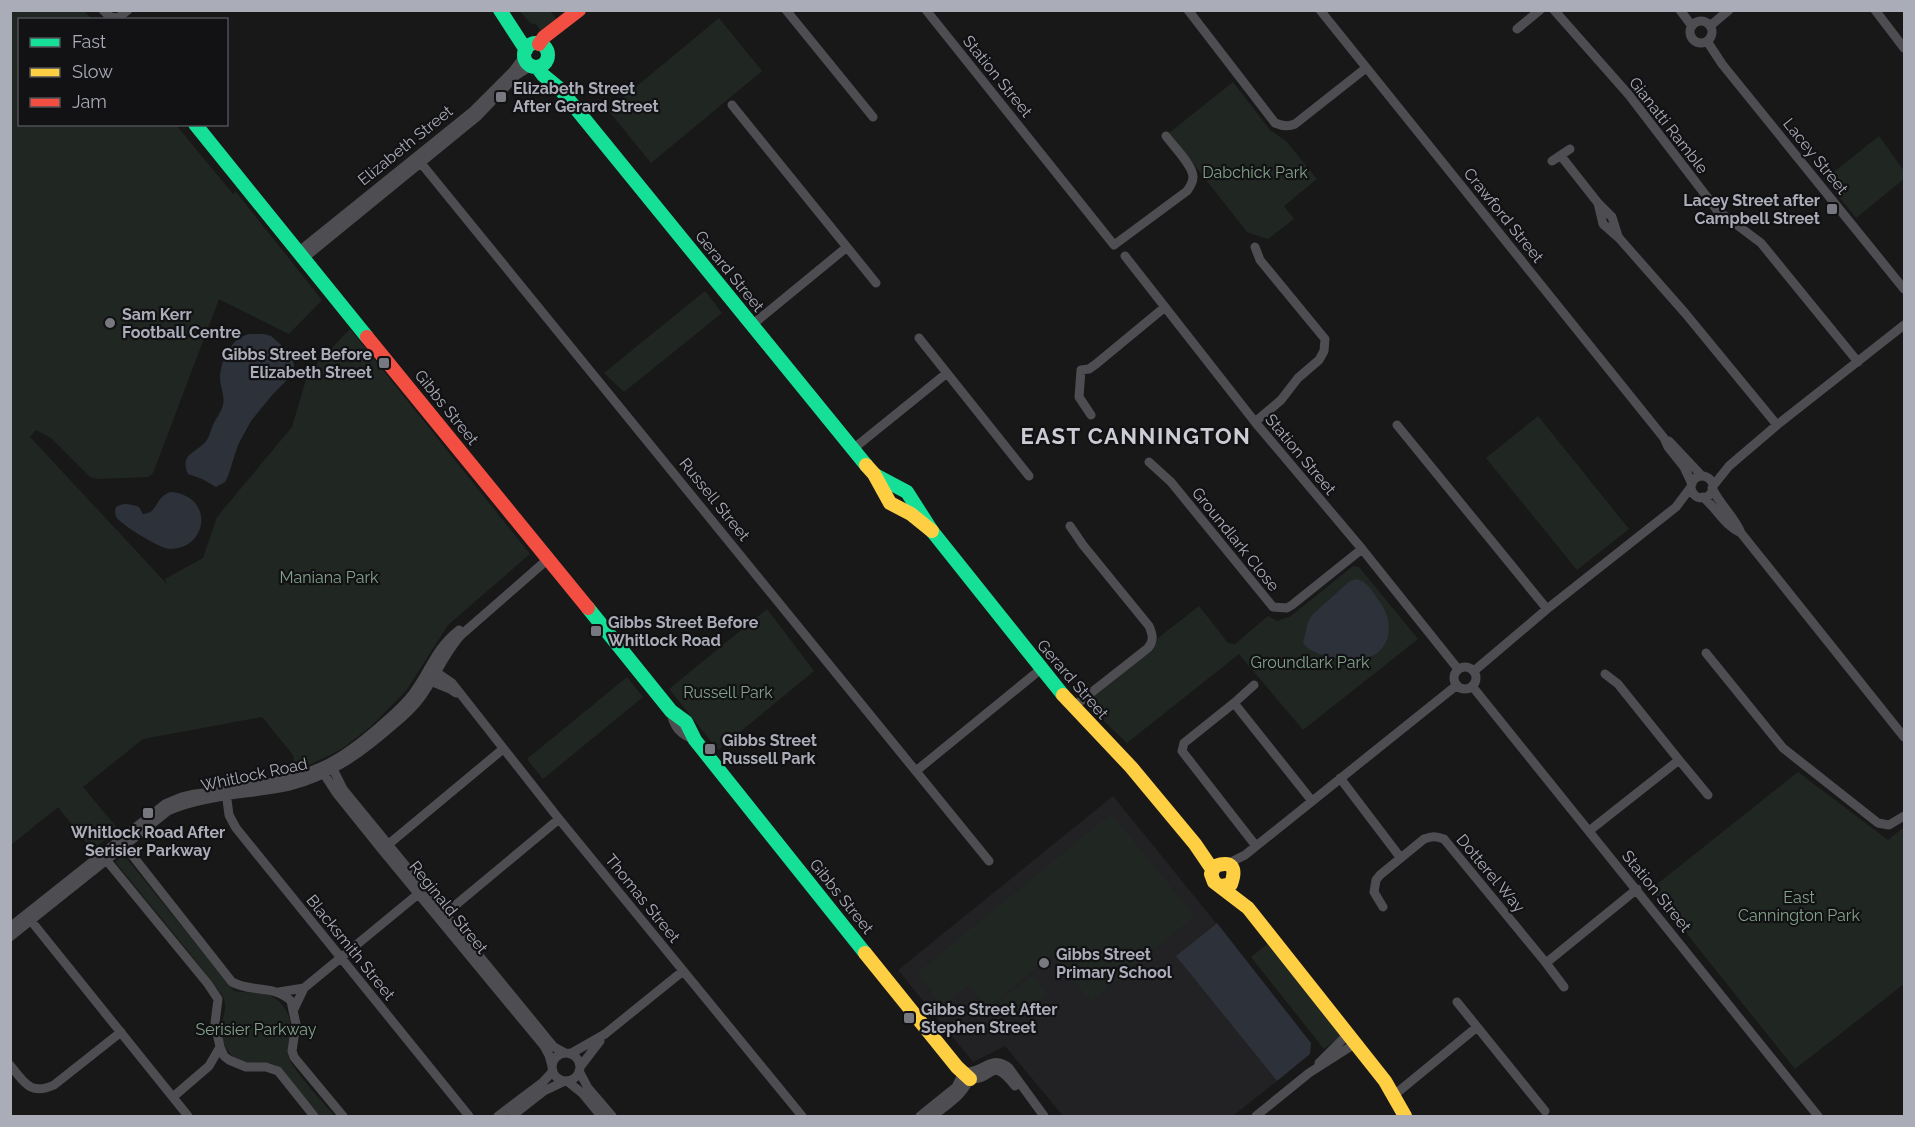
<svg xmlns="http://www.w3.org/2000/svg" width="1915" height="1127" viewBox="0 0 1915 1127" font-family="Raleway,sans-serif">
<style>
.built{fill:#222224}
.green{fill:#202722}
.water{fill:#2c313a}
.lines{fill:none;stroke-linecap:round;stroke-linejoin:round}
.street{stroke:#4e4e52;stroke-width:9}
.fast{stroke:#16e098;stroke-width:14}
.slow{stroke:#ffcf43;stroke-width:14}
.jam{stroke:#f24e42;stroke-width:14}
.poi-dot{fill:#777880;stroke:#121214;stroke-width:2}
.labels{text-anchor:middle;stroke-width:4.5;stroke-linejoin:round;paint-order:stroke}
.street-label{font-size:16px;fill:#aaacb8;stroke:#121214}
.poi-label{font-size:16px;font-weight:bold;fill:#aaacb8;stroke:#121214;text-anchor:start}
.park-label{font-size:16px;fill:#82a28a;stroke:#121214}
.district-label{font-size:22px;font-weight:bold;letter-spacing:1.5px;fill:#cbccd4;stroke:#121214}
</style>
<rect width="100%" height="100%" fill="#181818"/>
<path class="built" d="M1113,796L1216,923L1177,956L1277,1081L1233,1116H1063L1005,1046L973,1062L898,970Z"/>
<path class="green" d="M10,11H84L92,19L20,20V124L176,125L233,194L236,192L322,300L289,334L219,299L153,473L148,477L98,479L90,477L51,438L36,430L30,437L167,584L165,579L203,558L217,517L292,427L308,373L350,329L530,554L448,625L406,691L370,727L343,748L332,754L311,764L295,767L293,755L262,717L143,739L83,787L118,829L92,850L58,807L11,845Z
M520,11H550L556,19L541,32L537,25L530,23Z
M719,18L762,71L651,163L608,110Z
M1233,82L1270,130L1286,141L1317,179L1284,206L1294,219L1268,239L1247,232L1169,133Z
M1879,136L1904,171V179L1856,218L1825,179Z
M705,291L722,313L624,392L604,373Z
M1538,416L1629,529L1577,570L1486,458Z
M1353,566L1359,567L1418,639L1303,730L1239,654L1127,743L1087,705L1089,699L1156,644L1158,638L1199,606L1228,643L1235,644L1268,616L1277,621L1291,616Z
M767,609L814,671L718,750L669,689Z
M627,677L643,697L543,779L527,759Z
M1798,772L1888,840L1904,827V984L1795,1069L1651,889Z
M1111,814L1195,916L1091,1001L1052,955L987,1008L969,985L943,1006L917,973Z
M124,855L234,991C244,993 252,992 262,993C280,996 291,1013 291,1030C290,1040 286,1048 289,1058C291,1067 326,1106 335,1116H320C310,1105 300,1093 291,1081C287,1077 283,1070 279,1067C263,1055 243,1075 226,1048C214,1027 229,1015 224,999C221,992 209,979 205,973C176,935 145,899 115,862Z
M1270,942L1343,1034L1324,1049L1251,957Z
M1033,975L1047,994L1013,1021L999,1002Z"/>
<path class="water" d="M249,334H264L271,336L289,352L293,360L294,366L286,381L273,394L251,421L238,445L228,476L225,482L216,487L202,479L188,474C178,452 200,453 208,438C210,434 211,429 213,425C216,418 221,413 223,405C225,395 220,387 220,377C221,360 231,338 249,334Z
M171,492C215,496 208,549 170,549C162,549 136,533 129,528C122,522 112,519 116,507C123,502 131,504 139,507L143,514C159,513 154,497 171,492Z
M1357,579C1368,582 1372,591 1379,601C1391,616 1394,641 1376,654C1361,664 1313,659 1303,643L1308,622L1313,614L1350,581Z
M1217,923L1311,1043L1310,1054L1277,1081L1176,956Z"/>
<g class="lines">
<path class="street" d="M103,10L110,17L118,18
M786,10L873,117
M926,10L1114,245L1187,191C1190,187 1193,183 1193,177C1193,165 1173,146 1166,136
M1188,10L1275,123C1282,126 1288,127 1295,124L1366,68
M1320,10L1664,438L1668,447L1684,467L1692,484
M1554,10L1629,95L1717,210L1761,243L1858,362
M1680,10L1692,26
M1875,10L1904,48
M118,18L128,10
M1690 32a11 11 0 1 1 22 0a11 11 0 1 1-22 0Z
M1710,26L1729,10
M1517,29L1540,10
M1707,41L1722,64L1904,289
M732,105L876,283
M1561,156L1598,203L1612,217L1618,236
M416,157L989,861
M1552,161L1570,149
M1598,203L1603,224L1619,238L1685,313L1777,425
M1255,247L1260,260L1325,339L1324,351L1319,360L1298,378L1281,400L1255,422
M298,252L473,111L513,71L525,55
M1125,256L1255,422L1362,549L1458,669
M303,259L478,116L517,75L531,66
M752,325L847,247
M919,338L1029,476
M1091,415L1079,397L1081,370L1089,369L1096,364L1165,307
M1397,425L1547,609
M1669,441L1702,476
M853,449L947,373
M1149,462L1171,482L1273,607L1287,608L1292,605L1362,549
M1691 487a11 11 0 1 1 22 0a11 11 0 1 1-22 0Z
M1713,486L1729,466L1777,425L1904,325
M1712,488C1720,505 1735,517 1741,533L1904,737
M1703,497C1717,509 1724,525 1741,533
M1070,526L1083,545L1149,626C1153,635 1154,641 1148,648L1073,707
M1706,653L1783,748L1878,823L1889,825L1904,816
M1454 678a11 11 0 1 1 22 0a11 11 0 1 1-22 0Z
M428,669L436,672L452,683L559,819L802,1116
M1474,671L1547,609L1676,507L1691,487
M428,680L450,689L456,693
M1472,686L1818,1116
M1234,703L1254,685
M671,711C673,727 680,734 695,740
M1679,760L1708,795
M331,765L343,789L549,1041L554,1047L565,1053
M322,771L337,794L382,850L544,1046L549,1055L552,1066
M916,771L1041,669
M1340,778L1400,857
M226,792L229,815L236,828L469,1116
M1589,831L1679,760L1618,684L1605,674
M122,840L132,855L232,982C251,993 273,984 291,1001L296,1024L292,1051L294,1057L343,1116
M1256,846L1182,751L1184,743L1234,703L1312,801
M384,848L503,749
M103,856L208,984L218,999L215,1023L220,1047L224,1056L229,1060L246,1067H266L278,1071L314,1116
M1227,864L1245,855L1457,685
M1383,907L1374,892L1376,880L1380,875L1424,839C1432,836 1436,836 1444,839L1546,963L1564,987
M28,917L188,1116
M440,918L559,819
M10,927L165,804L182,797L195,794C240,788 288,784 329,763C347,754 363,741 378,728C390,717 404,706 414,692C431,669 435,649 459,630
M10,937L168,811C202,795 253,794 290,786C330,776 362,752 392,726C403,717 413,708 421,697C436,676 444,654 461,635L548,559
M1546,963L1637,889
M279,992L304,988
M1457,1002L1545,1111
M293,1011L304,988L423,890
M552 1067a14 14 0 1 1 28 0a14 14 0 1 1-28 0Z
M570,1054L605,1034L683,971
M1319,1063L1348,1034
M10,1065C24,1082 30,1096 54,1085L121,1032
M580,1067L600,1041
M579,1071L588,1088L612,1116
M970,1079C994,1081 990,1054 1015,1086
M567,1081L582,1093L601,1116
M1393,1096L1477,1027
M173,1097L209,1066L220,1047
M498,1116L543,1082L553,1071
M512,1116L544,1091L565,1081
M920,1116L956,1087L963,1073C967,1072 970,1072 973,1071C987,1067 995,1056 1009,1068L1044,1116
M933,1116C948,1104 966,1094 971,1074
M1256,1116L1309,1073L1356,1043"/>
<path class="fast" d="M500,10L526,50
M524 55a12 12 0 1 1 24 0a12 12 0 1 1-24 0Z
M537,67L543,75L560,89L866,465
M195,124L367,337
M875,475L907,492L932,531L1063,695
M588,608L671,711L686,722L695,740L865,953"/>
<path class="slow" d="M866,465L874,474L890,503L911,514L932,531
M1063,695L1131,767L1195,844L1212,869
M1221,886L1231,884C1237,868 1232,860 1215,866L1211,874L1214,882L1248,908L1385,1081L1405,1116
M865,953L957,1067L970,1079"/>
<path class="jam" d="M539,44L544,37L579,10
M367,337L588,608"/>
</g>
<g class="poi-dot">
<rect x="495" y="91" width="12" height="12" rx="3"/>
<rect x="1826" y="203" width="12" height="12" rx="3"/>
<circle cx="110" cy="323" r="6"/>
<rect x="378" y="357" width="12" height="12" rx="3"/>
<rect x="590" y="625" width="12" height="12" rx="3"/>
<rect x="704" y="743" width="12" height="12" rx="3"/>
<rect x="142" y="807" width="12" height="12" rx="3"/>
<circle cx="1044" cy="963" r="6"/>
<rect x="903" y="1012" width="12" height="12" rx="3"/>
</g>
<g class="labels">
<g class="street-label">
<text transform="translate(998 76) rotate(51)" y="6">Station Street</text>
<text transform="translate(1669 125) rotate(52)" y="6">Gianatti Ramble</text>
<text transform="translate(405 145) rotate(-39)" y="6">Elizabeth Street</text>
<text transform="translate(1816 156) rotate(51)" y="6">Lacey Street</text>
<text transform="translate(1504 215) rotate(51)" y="6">Crawford Street</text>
<text transform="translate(730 271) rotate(51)" y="6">Gerard Street</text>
<text transform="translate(447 407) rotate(51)" y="6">Gibbs Street</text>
<text transform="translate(1301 454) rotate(50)" y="6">Station Street</text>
<text transform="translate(715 499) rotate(51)" y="6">Russell Street</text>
<text transform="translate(1236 539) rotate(51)" y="6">Groundlark Close</text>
<text transform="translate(1073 679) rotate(49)" y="6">Gerard Street</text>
<text transform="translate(254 774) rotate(-12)" y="6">Whitlock Road</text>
<text transform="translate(1491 873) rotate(50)" y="6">Dotterel Way</text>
<text transform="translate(1657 891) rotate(51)" y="6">Station Street</text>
<text transform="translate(842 896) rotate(51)" y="6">Gibbs Street</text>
<text transform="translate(643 898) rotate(51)" y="6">Thomas Street</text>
<text transform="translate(449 907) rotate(51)" y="6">Reginald Street</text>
<text transform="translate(351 947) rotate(51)" y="6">Blacksmith Street</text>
</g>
<g class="poi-label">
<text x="513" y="94">Elizabeth Street<tspan x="513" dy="18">After Gerard Street</tspan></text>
<text x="1820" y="206" text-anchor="end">Lacey Street after<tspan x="1820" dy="18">Campbell Street</tspan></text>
<text x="122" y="320">Sam Kerr<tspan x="122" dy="18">Football Centre</tspan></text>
<text x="372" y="360" text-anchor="end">Gibbs Street Before<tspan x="372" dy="18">Elizabeth Street</tspan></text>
<text x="608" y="628">Gibbs Street Before<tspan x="608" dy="18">Whitlock Road</tspan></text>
<text x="722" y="746">Gibbs Street<tspan x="722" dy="18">Russell Park</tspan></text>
<text x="148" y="838" text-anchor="middle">Whitlock Road After<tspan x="148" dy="18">Serisier Parkway</tspan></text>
<text x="1056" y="960">Gibbs Street<tspan x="1056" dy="18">Primary School</tspan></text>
<text x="921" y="1015">Gibbs Street After<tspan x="921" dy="18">Stephen Street</tspan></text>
</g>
<g class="park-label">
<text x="1255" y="178">Dabchick Park</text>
<text x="329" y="583">Maniana Park</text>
<text x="1310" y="668">Groundlark Park</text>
<text x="728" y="698">Russell Park</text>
<text x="1799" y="903">East<tspan x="1799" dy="18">Cannington Park</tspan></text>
<text x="256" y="1035">Serisier Parkway</text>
</g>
<g class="district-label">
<text x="1136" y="444">EAST CANNINGTON</text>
</g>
</g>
<rect width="1915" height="1127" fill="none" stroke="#aaacb8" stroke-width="24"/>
<rect x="18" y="18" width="210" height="108" fill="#121214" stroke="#4f5056" stroke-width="1.5"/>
<rect x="30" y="38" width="30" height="9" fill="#16e098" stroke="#4f5056" stroke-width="1.5"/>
<text x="72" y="48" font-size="18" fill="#aaacb8">Fast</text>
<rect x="30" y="68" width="30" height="9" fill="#ffcf43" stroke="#4f5056" stroke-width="1.5"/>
<text x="72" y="78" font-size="18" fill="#aaacb8">Slow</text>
<rect x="30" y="98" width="30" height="9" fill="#f24e42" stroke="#4f5056" stroke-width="1.5"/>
<text x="72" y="108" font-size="18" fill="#aaacb8">Jam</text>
</svg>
